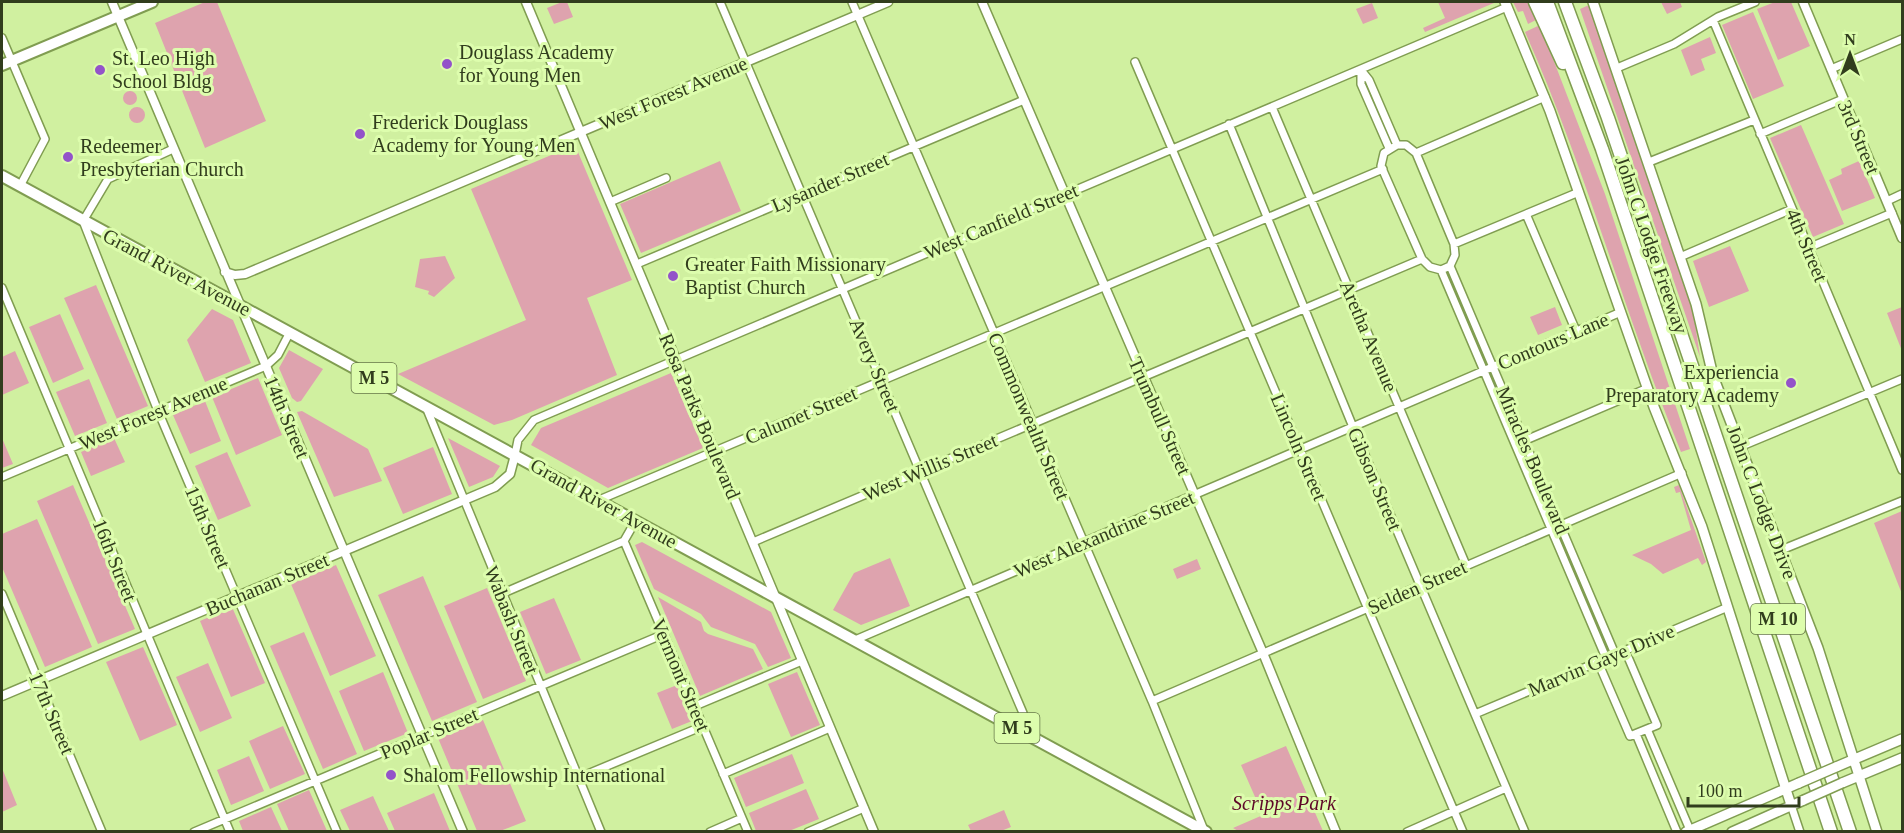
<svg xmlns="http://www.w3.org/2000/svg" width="1904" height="833" viewBox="0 0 1904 833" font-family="Georgia,serif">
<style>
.green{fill:#dea3ae}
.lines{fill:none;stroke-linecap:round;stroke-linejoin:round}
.minor-casing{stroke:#809d51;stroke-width:10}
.tertiary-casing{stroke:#809d51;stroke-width:11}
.secondary-casing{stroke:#809d51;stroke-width:12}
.primary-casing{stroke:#809d51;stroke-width:14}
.motorway-casing{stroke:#809d51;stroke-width:15}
.minor{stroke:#fff;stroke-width:7}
.tertiary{stroke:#fff;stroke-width:8}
.secondary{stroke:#fff;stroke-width:9}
.primary{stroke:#fff;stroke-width:10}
.motorway{stroke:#fff;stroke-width:12}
.secondary-bridge-casing{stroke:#809d51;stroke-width:12;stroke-linecap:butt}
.secondary-bridge{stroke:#fff;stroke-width:9}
.poi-dot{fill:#9353c9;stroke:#ddfdad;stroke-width:2}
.labels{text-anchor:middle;stroke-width:6;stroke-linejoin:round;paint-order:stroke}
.shield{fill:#ddfdad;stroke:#657748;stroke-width:1.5}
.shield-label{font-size:18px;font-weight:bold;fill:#313d1d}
.poi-label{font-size:20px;fill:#313d1d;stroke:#ddfdad;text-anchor:start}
.street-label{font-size:20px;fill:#313d1d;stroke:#ddfdad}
.park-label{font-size:20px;font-style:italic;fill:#5e0728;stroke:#ddfdad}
</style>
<rect width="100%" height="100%" fill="#d0f0a0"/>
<path class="green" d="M205,2H217L266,121L205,148L155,23Z
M562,2H567L573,17L554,24L547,8Z
M1438,2H1494V3L1425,32L1423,28L1445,18Z
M1513,2H1529L1538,19L1528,24L1523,11L1518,12Z
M1661,2H1680L1682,7L1667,14Z
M1775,2H1791L1810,46L1778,60L1757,9Z
M1372,3L1378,18L1363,24L1356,9Z
M1589,5L1693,310L1700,357L1580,9Z
M1753,12L1784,86L1753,99L1722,25Z
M1540,25L1605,194L1690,449L1681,452C1624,314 1586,168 1525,32Z
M1710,37L1716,53L1701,59L1705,70L1691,76L1681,50Z
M123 98a7 7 0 1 1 14 0a7 7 0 1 1-14 0Z
M129 115a8 8 0 1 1 16 0a8 8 0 1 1-16 0Z
M1801,125L1844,224L1813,237L1770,138Z
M575,145L632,280L587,298L617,375L512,420L494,425L398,374L526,320L471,189Z
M720,161L741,211L641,253L620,204Z
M1859,161L1875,198L1842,211L1829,180L1842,174L1841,169Z
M1730,246L1749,291L1709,307L1693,261Z
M445,256L455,278L434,297L428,294L429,291L415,287L420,259Z
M96,285L148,406L117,419L64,298Z
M1555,307L1562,325L1538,335L1530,317Z
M1902,307V351L1887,313Z
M212,309L233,320L251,363L205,382L187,340Z
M60,314L84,369L53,383L29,327Z
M289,350L323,369L301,401L297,402L292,398L279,368Z
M15,351L29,383L2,395V357Z
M671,373L703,448L608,488L531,445L541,428Z
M258,378L282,435L236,455L212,397Z
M89,379L107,423L75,436L56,392Z
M205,401L221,441L190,454L173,415Z
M302,411L368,449L382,481L334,497L297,412Z
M2,438L13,464L2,468Z
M114,438L125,462L91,476L81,452Z
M448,438L500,466L493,477L469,487Z
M433,447L452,494L403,514L383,468Z
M227,452L251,506L218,520L195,466Z
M73,485L135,629L98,644L37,501Z
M1679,485L1706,562L1702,565L1698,558L1663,574L1651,564L1632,555L1691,530L1680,492L1676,493L1674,487Z
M1902,511V594L1874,523Z
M37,519L92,647L45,667L2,567V534Z
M642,542L771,612L791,658L768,667L755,644L711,627L701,614L654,589L635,545Z
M890,558L910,606L861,625L833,610L854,573Z
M1197,559L1201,569L1177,579L1173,569Z
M336,565L376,656L330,676L291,584Z
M423,576L477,702L432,721L378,595Z
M487,588L526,681L483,699L444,606Z
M658,597L701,622L704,631L708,634L753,649L763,669L700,696Z
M554,598L581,660L546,674L520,612Z
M232,607L265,683L231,697L200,621Z
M304,632L357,754L323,769L270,646Z
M143,647L177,725L140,741L106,662Z
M208,663L232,718L200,732L176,677Z
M383,672L408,733L364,751L339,691Z
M797,672L820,725L791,737L768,684Z
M677,685L692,721L672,729L657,693Z
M483,720L526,821L500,831H477L438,738Z
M283,726L305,774L270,789L249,741Z
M1286,746L1323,831L1240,832L1233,828L1263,815L1241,765Z
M792,754L804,783L746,807L734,778Z
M249,756L264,791L231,805L217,770Z
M2,768L17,805L2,812Z
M806,789L819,819L789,831H756L749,813Z
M309,790L327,831H289L277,804Z
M434,793L450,831H395L387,813Z
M373,796L389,831H350L340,810Z
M271,807L282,831H243L239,821Z
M1004,810L1011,827L1001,831H971L968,825Z"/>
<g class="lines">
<defs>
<path id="minor" d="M720,2L1023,713L1017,728
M852,2L1152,701L1204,830
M1713,20L1902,470
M2,38L45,139L20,186
M1135,62L1463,832
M1617,68L1674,44L1718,17L1755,2
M1831,69L1902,39
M1361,70V84L1389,148
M1361,70L1369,80L1397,145
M1272,107L1466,565
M1229,124L1353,427L1525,832
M1760,134L1843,99
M1397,145H1406L1416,153L1454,244L1455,255L1450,266L1441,270L1430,267L1422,259L1381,166L1384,153Z
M173,149L108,179L83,221L158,411L337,832
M1416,153L1545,97
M1649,162L1754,120
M1887,201L1902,194
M610,202L666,178
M1526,214L1576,331
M1454,244L1579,192
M1808,248L1892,213
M1680,257L1792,209
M637,264L1024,100
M1450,266L1615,654
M1441,270L1606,658
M2,288L230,832
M426,407L601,832
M1521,442L1648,388
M1742,446L1902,379
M515,455L518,440L534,420L1507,7
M2,477L266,366L278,355L290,332
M599,500L1383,169
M636,520L624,541L748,832
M753,542L1422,259
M1781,550L1902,501
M2,594L102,832
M501,594L624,541
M855,640L1621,312
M1598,662L1630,736L1657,725L1625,650
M1152,701L1682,473
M695,706L802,661
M1475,714L1728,607
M1647,729L1690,830
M1636,734L1677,832
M723,774L830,728
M578,778L703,726
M1791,805L1800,832
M194,832L664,634
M710,832L742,818
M808,832L864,808
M1407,832L1506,788"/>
<path id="tertiary" d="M112,2L463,832
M526,2L874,832
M982,2L1263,653L1336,832
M1803,2L1902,238
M225,272L235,275L245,274L888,2
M2,696L495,487L510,474L515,455"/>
<path id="secondary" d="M1505,2L1550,111L1654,407L1702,527L1791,805
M1593,2L1696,304L1713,376L1818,648L1877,832
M1836,767L1902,739
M1842,783L1902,758
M1686,832L1799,783
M1732,832L1804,800"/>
<path id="primary" d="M2,65L152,2
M2,176L1206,832"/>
<path id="motorway" d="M1535,2L1563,63
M1547,2L1602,149L1831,832
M1565,2L1608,118L1850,832"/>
</defs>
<use href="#minor" class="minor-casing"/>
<use href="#tertiary" class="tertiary-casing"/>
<use href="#secondary" class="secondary-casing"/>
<use href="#primary" class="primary-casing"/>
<use href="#motorway" class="motorway-casing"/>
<use href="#minor" class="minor"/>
<use href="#tertiary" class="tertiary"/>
<use href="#secondary" class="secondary"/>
<use href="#primary" class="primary"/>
<use href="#motorway" class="motorway"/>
<defs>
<path id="secondary-bridge" d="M1799,783L1836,767
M1804,800L1842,783"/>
</defs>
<use href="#secondary-bridge" class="secondary-bridge-casing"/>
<use href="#secondary-bridge" class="secondary-bridge"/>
</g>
<g class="poi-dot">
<circle cx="447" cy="64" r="6"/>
<circle cx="100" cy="70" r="6"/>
<circle cx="360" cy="134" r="6"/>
<circle cx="68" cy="157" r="6"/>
<circle cx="673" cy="276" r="6"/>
<circle cx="1791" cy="383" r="6"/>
<circle cx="391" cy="775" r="6"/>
</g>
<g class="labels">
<g class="shield">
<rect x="351.5" y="363" width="45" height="30" rx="4.5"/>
<rect x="1751" y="604" width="54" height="30" rx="4.5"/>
<rect x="994.5" y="713" width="45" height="30" rx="4.5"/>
</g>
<g class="shield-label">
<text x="374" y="384">M 5</text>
<text x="1778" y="625">M 10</text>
<text x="1017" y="734">M 5</text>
</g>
<g class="poi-label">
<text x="459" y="59">Douglass Academy<tspan x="459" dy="23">for Young Men</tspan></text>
<text x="112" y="65">St. Leo High<tspan x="112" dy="23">School Bldg</tspan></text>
<text x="372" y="129">Frederick Douglass<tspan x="372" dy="23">Academy for Young Men</tspan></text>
<text x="80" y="153">Redeemer<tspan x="80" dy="23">Presbyterian Church</tspan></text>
<text x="685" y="271">Greater Faith Missionary<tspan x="685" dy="23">Baptist Church</tspan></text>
<text x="1779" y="379" text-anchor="end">Experiencia<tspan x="1779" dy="23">Preparatory Academy</tspan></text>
<text x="403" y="782">Shalom Fellowship International</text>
</g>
<g class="street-label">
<text transform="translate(673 93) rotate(-23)" y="7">West Forest Avenue</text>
<text transform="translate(1859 137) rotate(67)" y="7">3rd Street</text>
<text transform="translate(830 182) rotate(-23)" y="7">Lysander Street</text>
<text transform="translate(1001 221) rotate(-23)" y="7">West Canfield Street</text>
<text transform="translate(1652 245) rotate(71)" y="7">John C Lodge Freeway</text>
<text transform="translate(1807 245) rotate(67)" y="7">4th Street</text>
<text transform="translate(177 272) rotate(28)" y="7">Grand River Avenue</text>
<text transform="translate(1369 336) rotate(67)" y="7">Aretha Avenue</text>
<text transform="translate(1553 341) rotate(-23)" y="7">Contours Lane</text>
<text transform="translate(875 365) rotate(67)" y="7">Avery Street</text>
<text transform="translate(153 413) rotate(-23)" y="7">West Forest Avenue</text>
<text transform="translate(801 415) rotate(-23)" y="7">Calumet Street</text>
<text transform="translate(700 416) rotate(67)" y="7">Rosa Parks Boulevard</text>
<text transform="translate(1029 416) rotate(67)" y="7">Commonwealth Street</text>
<text transform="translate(1160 416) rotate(66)" y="7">Trumbull Street</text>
<text transform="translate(287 417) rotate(67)" y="7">14th Street</text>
<text transform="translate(1299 447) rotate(67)" y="7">Lincoln Street</text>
<text transform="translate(1533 460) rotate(67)" y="7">Miracles Boulevard</text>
<text transform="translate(930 467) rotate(-23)" y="7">West Willis Street</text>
<text transform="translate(1375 479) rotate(67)" y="7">Gibson Street</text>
<text transform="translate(1762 502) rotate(69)" y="7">John C Lodge Drive</text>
<text transform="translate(604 503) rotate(29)" y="7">Grand River Avenue</text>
<text transform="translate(208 527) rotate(67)" y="7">15th Street</text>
<text transform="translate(1104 534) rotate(-23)" y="7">West Alexandrine Street</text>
<text transform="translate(115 560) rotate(68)" y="7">16th Street</text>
<text transform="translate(267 584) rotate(-23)" y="7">Buchanan Street</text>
<text transform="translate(1417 587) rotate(-24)" y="7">Selden Street</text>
<text transform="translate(512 620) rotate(68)" y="7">Wabash Street</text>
<text transform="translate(1601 660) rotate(-23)" y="7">Marvin Gaye Drive</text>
<text transform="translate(681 675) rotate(67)" y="7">Vermont Street</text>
<text transform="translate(52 713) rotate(67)" y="7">17th Street</text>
<text transform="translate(429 733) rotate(-23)" y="7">Poplar Street</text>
</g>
<g class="park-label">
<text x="1284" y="810">Scripps Park</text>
</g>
</g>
<rect width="1904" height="833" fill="none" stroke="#313d1d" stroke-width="6"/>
<g transform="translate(1850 54)" stroke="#ddfdad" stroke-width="4.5" paint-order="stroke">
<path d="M0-4.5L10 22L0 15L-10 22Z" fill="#313d1d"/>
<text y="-9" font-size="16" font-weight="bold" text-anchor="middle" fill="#313d1d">N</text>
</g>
<path d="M1688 797v9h111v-9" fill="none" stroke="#313d1d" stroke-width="3"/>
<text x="1697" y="797" font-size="18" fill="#313d1d" stroke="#ddfdad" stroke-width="4.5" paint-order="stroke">100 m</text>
</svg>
